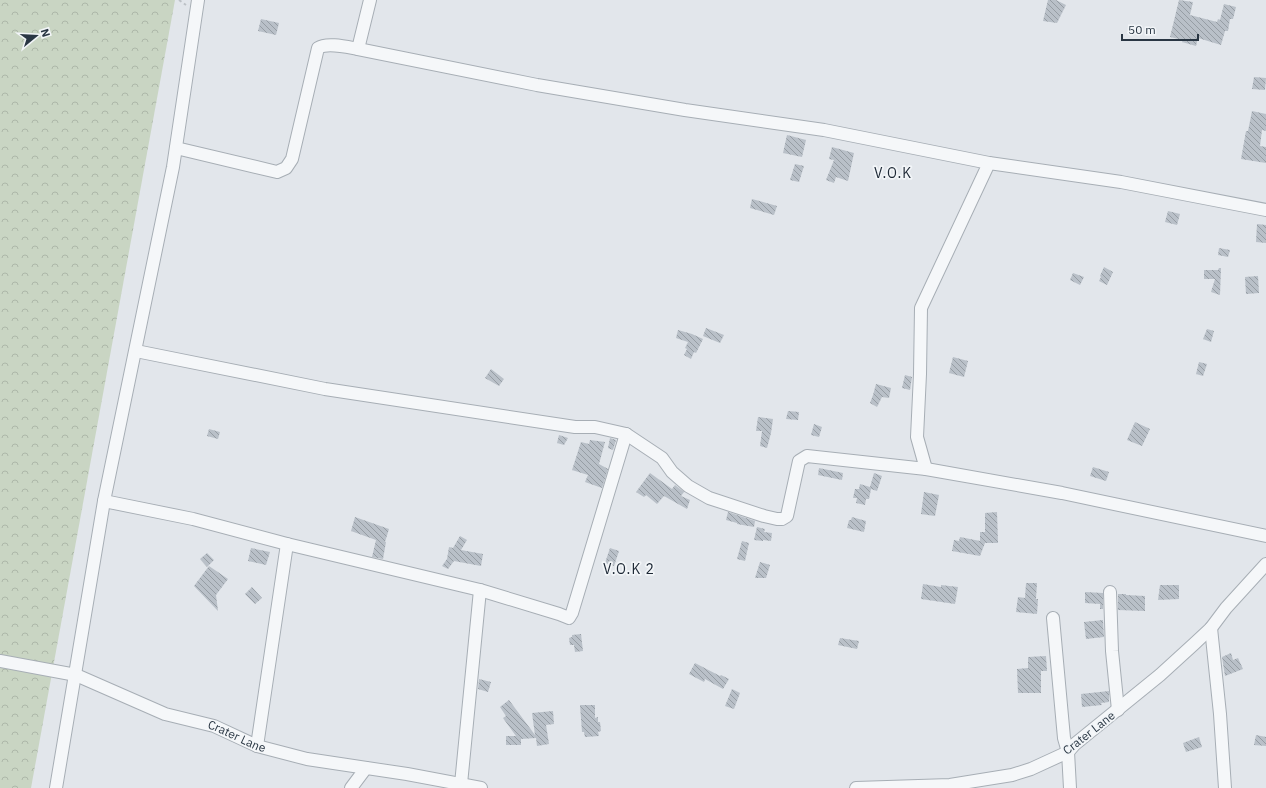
<svg xmlns="http://www.w3.org/2000/svg" width="1266" height="788" viewBox="0 0 1266 788" font-family="'IBM Plex Sans',sans-serif">
<style>
.forest{fill:url(#forest-crowns)}
.building{fill:url(#building-back-hatch)}
.lines{fill:none;stroke-linecap:round;stroke-linejoin:round}
.minor-casing{stroke:#a7aeb5;stroke-width:14}
.path{stroke:#bcc1c6;stroke-width:2;stroke-dasharray:3 3;stroke-linecap:butt}
.minor{stroke:#f5f7f9;stroke-width:12}
.labels{text-anchor:middle;stroke-width:3.5;stroke-linejoin:round;paint-order:stroke}
.street-label{font-size:12px;fill:#293643;stroke:#f2f5f8}
.quarter-label{font-size:14px;letter-spacing:1px;fill:#1c2734;stroke:#f2f5f8}
</style>
<defs>
<pattern id="forest-crowns" width="20" height="18" patternUnits="userSpaceOnUse"><rect width="20" height="18" fill="#c9d5c3"/><path d="M2 6a3 3 0 1 1 6 0M12 15a3 3 0 1 1 6 0" fill="none" stroke="#adb7a9"/></pattern>
<pattern id="building-back-hatch" width="6" height="6" patternUnits="userSpaceOnUse"><rect width="6" height="6" fill="#b9c0c8"/><path d="M-1 5l2 2M0 0l6 6M5-1l2 2" fill="none" stroke="#969da4"/></pattern>
</defs>
<rect width="100%" height="100%" fill="#e2e6eb"/>
<path class="forest" d="M0,0H175L31,788H0Z"/>
<path class="building" d="M1048,0H1056L1066,5L1057,23L1043,21Z
M1179,0L1193,2L1190,15L1217,22L1218,19L1220,20L1224,4L1236,7L1233,19H1230L1228,31H1225L1221,45L1198,38L1196,46L1182,42L1183,40L1170,37Z
M261,19L279,23L276,35L258,31Z
M1254,77L1266,78L1265,90L1252,89Z
M1252,111L1266,114V131L1262,130L1260,146L1266,147V163L1241,159L1246,131H1248Z
M787,135L806,140L802,157L783,153Z
M832,147L854,153L848,181L836,177L834,183L826,180L834,160L829,159Z
M795,164L804,166L799,182L790,180Z
M752,199L777,206L774,215L750,208Z
M1168,211L1180,214L1177,225L1165,222Z
M1257,224L1266,225V243L1256,242Z
M1219,248L1230,250L1228,257L1218,255Z
M1104,267L1113,272L1107,285L1099,281L1101,277L1100,276Z
M1219,268H1221L1220,295L1211,292L1215,279H1204V270H1218Z
M1073,273L1084,277L1080,285L1070,280Z
M1258,276L1259,293L1246,294L1245,277Z
M706,328L724,335L720,343L703,336Z
M1207,329L1214,331L1211,342L1203,339Z
M678,330L692,334L703,339L696,353L694,352L691,359L684,355L687,349L685,348L688,342L676,338Z
M953,357L968,361L964,377L949,373Z
M1199,362L1207,364L1203,376L1196,374Z
M491,369L504,379L499,386L485,378Z
M905,375L912,377L910,390L902,388Z
M876,384L891,388L889,398L882,397L877,407L870,403L873,395Z
M788,411L799,412L798,420L786,419Z
M758,417L773,419L771,433L767,448L760,446L762,431H756Z
M1135,422L1150,429L1142,446L1127,440Z
M814,424L822,427L819,437L811,435Z
M209,429L220,432L218,439L207,436Z
M559,435L568,438L564,445L557,443Z
M610,438L616,440L613,450L608,448Z
M590,440L605,442L599,464L608,469L602,488L585,482L588,475L572,470L581,442L589,444Z
M1093,467L1109,472L1106,481L1090,476Z
M819,468L843,473L842,480L818,475Z
M650,473L672,489L675,485L684,492L681,496L690,500L687,509L664,496L657,504L646,495L644,497L636,492Z
M874,473L882,476L877,491L871,489L869,499H866L865,505L856,503L857,498H853L855,489H859L860,484L870,487Z
M924,492L939,495L935,516L921,514Z
M728,512L755,521L754,527L737,524V523L726,520Z
M997,512L998,543H985L980,556L952,551L954,540L959,541L960,537L980,541V532H985V513Z
M355,517L389,529L385,542H386L383,559L372,557L376,540L351,531Z
M852,517L866,521L864,532L847,528L849,520H851Z
M757,527L765,529L764,532L772,533L771,541L763,540V541L754,540Z
M460,536L467,540L461,550L483,554L481,566L454,561L448,569L442,566L447,559L449,547L453,548Z
M742,541L749,543L745,561L737,559Z
M251,548L270,552L266,565L248,561Z
M610,548L619,551L614,566L605,563Z
M207,553L214,560L207,567L200,559Z
M760,562L770,565L766,578H755Z
M209,566L228,579L216,595L218,611L194,586Z
M1026,583H1037L1036,599H1038L1037,614L1016,612L1018,597L1025,598Z
M923,584L941,587V585L958,587L955,604L921,599Z
M1160,585H1179V599L1158,600Z
M252,587L262,598L255,604L245,594Z
M1085,592L1103,593V609H1100V604L1085,603Z
M1118,594H1126V595L1145,596V611L1118,610Z
M1103,620L1104,637L1086,639L1084,622Z
M581,634L583,651L575,652L574,645H570L569,638L572,637V635Z
M840,638L859,641L857,649L838,645Z
M1231,653L1233,660L1238,658L1243,669L1225,676L1222,657Z
M1046,656L1047,671H1041V693H1018L1017,669L1028,668V657Z
M695,663L720,676L721,675L729,679L723,689L705,679L704,682L689,674Z
M479,679L491,682L488,692L478,689Z
M732,689L740,693L734,709L725,706Z
M1109,691V702L1101,703L1102,705L1082,707L1081,694Z
M509,700L535,735L532,713L553,711L554,724L546,725L549,744L537,746L536,738L521,739V745H506V736H516L503,718L506,716L500,707Z
M580,705H595V718L598,717V722H600L601,731L598,732L599,736L585,737L584,732H582Z
M1256,735L1266,737V746L1254,745Z
M1199,737L1202,747L1186,752L1183,743Z"/>
<g class="lines">
<defs>
<g id="minor">
<path d="M358,49L370,0"/>
<path d="M176,148L277,172L286,168L292,159L318,48C327,42 347,47 358,49L537,85L685,110L824,130L989,163L1121,182L1266,210"/>
<path d="M136,351L325,389L575,427H595L626,434L662,458L672,472L688,486L709,498L764,516L777,519H782L787,516L799,461L807,456L926,469L1062,493L1266,536"/>
<path d="M926,469L917,437L920,374L921,308L989,163"/>
<path d="M104,501L193,519L287,544L480,590L559,614L569,618L572,613L626,434"/>
<path d="M1110,592L1112,651L1118,710"/>
<path d="M1053,618L1064,738L1068,752L1070,788"/>
<path d="M1211,628L1220,714L1225,788"/>
<path id="s1" d="M0,661L76,675L165,714L214,726L257,746L307,759L407,774L481,788"/>
<path d="M257,746L287,544"/>
<path d="M461,784L480,590"/>
<path d="M56,788L104,501L173,167L198,0"/>
<path d="M351,788L366,768"/>
<path d="M856,788L950,785L1012,775L1031,769L1068,752L1075,744L1160,675L1194,644L1211,628L1226,608L1266,564"/>
</g>
</defs>
<use href="#minor" class="minor-casing"/>
<path class="path" d="M179,0L186,5"/>
<use href="#minor" class="minor"/>
</g>
<g class="labels">
<g class="street-label">
<text transform="translate(1089 733) rotate(-38)" y="4">Crater Lane</text>
<text dy="4" stroke="none"><textPath href="#s1" startOffset="250">Crater Lane</textPath></text>
</g>
<g class="quarter-label">
<text x="893" y="178">V.O.K</text>
<text x="629" y="574">V.O.K 2</text>
</g>
</g>
<g transform="translate(36 36) rotate(72)" stroke="#f2f5f8" stroke-width="3" paint-order="stroke">
<path d="M0-3L7 15L0 10L-7 15Z" fill="#293643"/>
<text y="-6" font-size="11" font-weight="bold" text-anchor="middle" fill="#293643">N</text>
</g>
<path d="M1122 34v6h76v-6" fill="none" stroke="#293643" stroke-width="2"/>
<text x="1128" y="34" font-size="12" fill="#293643" stroke="#f2f5f8" stroke-width="3" paint-order="stroke">50 m</text>
</svg>
